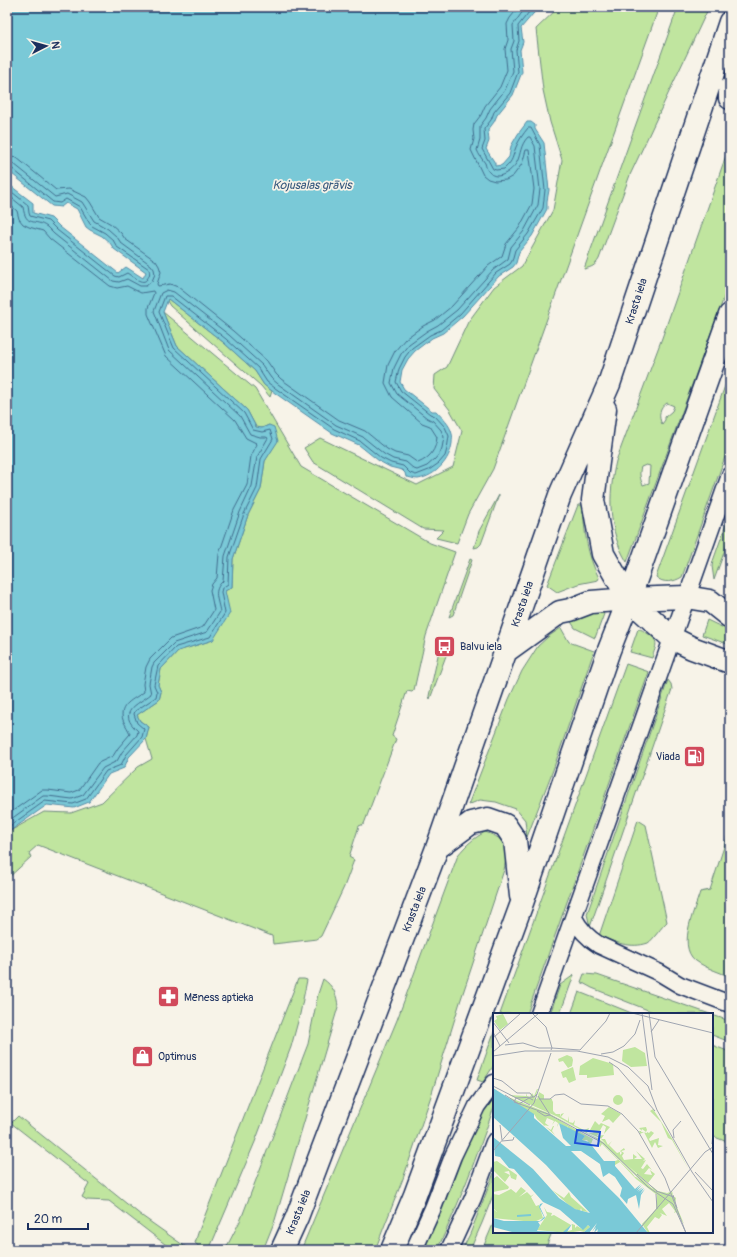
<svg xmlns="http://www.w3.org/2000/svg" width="737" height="1257" viewBox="0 0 737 1257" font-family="Pangolin,sans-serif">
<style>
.green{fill:#c0e59f;stroke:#6e8a7e;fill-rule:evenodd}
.water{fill:#7ac9d7;stroke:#548ba7}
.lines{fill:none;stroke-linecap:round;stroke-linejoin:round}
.shore{stroke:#416d8e;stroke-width:1}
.street-casing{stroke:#1b2f5e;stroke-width:19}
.secondary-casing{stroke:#1b2f5e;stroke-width:25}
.highway-casing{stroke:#1b2f5e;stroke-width:25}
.street{stroke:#f7f3e8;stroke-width:16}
.secondary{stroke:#f7f3e8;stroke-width:22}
.highway{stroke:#f7f3e8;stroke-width:22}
.labels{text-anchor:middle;stroke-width:3.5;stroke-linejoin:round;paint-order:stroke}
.street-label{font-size:11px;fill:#1b2f5e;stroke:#f7f3e8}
.poi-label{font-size:11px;fill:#1b2f5e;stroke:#f7f3e8;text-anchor:start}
.water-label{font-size:12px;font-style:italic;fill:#33567c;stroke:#f7f3e8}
.inset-river{fill:none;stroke:#7ac9d7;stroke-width:2}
.inset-road{fill:none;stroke:#9fa5b1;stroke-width:1}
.view{fill:#1d4ed8;fill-opacity:0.15;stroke:#1d4ed8;stroke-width:2}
.inset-edge{fill:none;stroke:#1b2f5e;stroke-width:2}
</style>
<rect width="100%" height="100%" fill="#f7f3e8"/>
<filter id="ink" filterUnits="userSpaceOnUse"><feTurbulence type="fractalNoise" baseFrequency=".025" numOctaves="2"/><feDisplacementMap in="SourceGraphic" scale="8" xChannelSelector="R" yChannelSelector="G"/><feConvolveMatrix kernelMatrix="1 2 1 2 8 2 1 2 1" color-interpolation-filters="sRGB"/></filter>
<g filter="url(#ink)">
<path class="green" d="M559,7H659L493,469L468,514L457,543L436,538L444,530L423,529L313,462L304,448L320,438L417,485L453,467L462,431L450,410L434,389L435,375L447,367L468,322L494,287L522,266L553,210L562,160L550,122L543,90L536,29Z
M678,7H709L630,175L599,259C595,266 592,267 584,269Z
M730,144C730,151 725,158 726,166H730V281L627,562C608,531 608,495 616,461L662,338ZM667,403L674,406L672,411L665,417V420L662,424C658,417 659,408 667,403ZM646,465L650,466L649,483L643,485C640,479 639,473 641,467Z
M168,299L223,342L255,371L264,385L272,391L270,397L261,386L170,306L167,301Z
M163,312L255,389L301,467L430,543L455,552L426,636L414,690L412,692L407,691L392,736L396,739L364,824L359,826L349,857L354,860L344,887L321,936L317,939L273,944L272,936L38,845L29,853L31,857L7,879V833L10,831L44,812L71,813L102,802L138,767L152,759L146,739L149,727L140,721L137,715L159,700L161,692L158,685L161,669L178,651L213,640L225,591L232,587L233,559L248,515L261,489L265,461L277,441L269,425L262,428L256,427L247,410L177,346Z
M730,372V443L682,577C674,582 663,584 656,577Z
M499,495L481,544L478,547L474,548L479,531Z
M578,505H583C584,531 587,555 599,578L598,580L578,584L557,592L547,585Z
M730,513V536L714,580L712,566L713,561Z
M470,559L472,560L471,563L453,615L449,617Z
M601,611L604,614L595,638L575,628L570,620L580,616Z
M707,620L730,631V645L702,635Z
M561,628L569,642L594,651L553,770L527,837L525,820L516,809L496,802L480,800L468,805L509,699L522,671L538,646L549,636Z
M638,629C642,629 643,631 647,633C660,641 656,645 652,658L630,652Z
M439,651L447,653L430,699L429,696Z
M626,664L649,672L527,1014H500Z
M668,680L671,684L672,689L590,927L587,914Z
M638,820L646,825L667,922C662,926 653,940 648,943C631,949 614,942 599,936Z
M730,828V977C720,972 708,969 699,963C675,950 694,912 700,892L710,890Z
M485,832C508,839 508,849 504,870L460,1002L431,1096L404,1176L375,1250H301L397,1020L458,855C466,845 474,838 485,832Z
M584,974L597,975L710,1014H658L592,988L581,982Z
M574,975L560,1014H550L560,985Z
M298,979H304L307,980L300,1014L291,1047L255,1142L209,1250H203L195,1243L198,1233Z
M323,979C333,986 337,994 338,1007L275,1220L263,1250H225L241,1219L308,1044L318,994Z
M579,992L634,1014H571Z
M712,1015L730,1021V1042L712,1035Z
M494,1032V1065L483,1082L477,1080Z
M712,1045L730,1052V1143L712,1136Z
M494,1096V1107C477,1156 459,1204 437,1250H422L447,1195L475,1122Z
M18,1116L142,1216L190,1250H170V1248L109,1201L87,1200L82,1197L89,1184L11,1123Z
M494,1173V1193L482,1223L470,1250H462L470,1234Z
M494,1222V1232H552L545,1250H482Z"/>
<path class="water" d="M7,7H539L521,28L523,42L520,50L522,72L513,95L497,115L494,122L488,130L489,141L486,149L495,163V166L502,165L509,157L511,146L518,134L527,122H531L535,125V129L544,143L549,190L547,201V209L532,236L519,252L516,263L513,267L499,276L463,316L443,333L432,338L415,351L408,359L402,370L400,382L404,389L432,411H436C442,418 450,424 452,434C453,436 452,440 452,443C450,460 436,476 418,479C414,479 409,477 406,477L405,473L402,470L390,467L379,461L359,445L332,433L272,391L264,385L255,371L223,342L168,299L163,312L177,346L247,410L256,427L262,428L269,425L274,427L278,441L265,461L261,489L248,515L233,559L232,587L225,591L230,613L213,640L178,651L161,669L158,685L161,692L159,700L137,715L140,721L149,727L146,739L129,757L124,768L109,774L89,802L74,808L47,805L7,833V183L33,203V213L51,218L60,227L118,273L126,267L143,278L146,272L114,249L110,243L102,236L90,230L86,227L77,209L66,203L61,207L52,206L7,170Z"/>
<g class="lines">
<path class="shore" d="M7,156L17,158L56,190L69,189L86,197L90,202L99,217L111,224L121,233L125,239L156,261L159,266L161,272L157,284L158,286L170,284L178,287L233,331L267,361L276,374L281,379L339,420L365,431L387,449L395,453L408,456L418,463C430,458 436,450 437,437L430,426L422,423L392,397L385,383L388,365L395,351L405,339L423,326L435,320L452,306L488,266L502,256L506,244L519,228L532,204L534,189L529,150H526L522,164L513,176L506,180L495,181L488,179L483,175L471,150L474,139L473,130L474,124L481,115L485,106L500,87L507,70L505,49L508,40L507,24L510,18L519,7
M7,162L14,164L55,197L67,194L82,202L94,221L108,229L117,237L121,243L151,265L154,269L155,274L152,281L146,286H140L127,279L119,282L113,281L54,234C52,232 49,229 47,227C35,218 26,228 23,207L7,194
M7,167H10L15,171L53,202L60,203L66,199L80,207L90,224L92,226L105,233L113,240L117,247L149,269C150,273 150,275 147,279C143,286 132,276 127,273L119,277L115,276L57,230L48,221L30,216L29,213L28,205L7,188
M7,202L17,211L19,219L23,224L29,227L43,231L50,239L110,286L117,288L127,286L141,293L153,291L154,293L148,308V314L166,356L235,420L246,438L256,443L257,444L251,456L247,485L234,510L219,554L217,578L212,584L210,590L214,610L203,627L171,638L150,659L146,667L143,684L144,692C134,699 118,705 123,720C125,725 129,730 130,734L118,748L113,756L98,763L79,790L71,793L48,790H42L7,815
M7,822L43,796H48L72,799L83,795L103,768L117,761L122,752L137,735L138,731C116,712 137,705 151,694L149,684L152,667L154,663L174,643L207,632L220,612C218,599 212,591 223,581L225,556L240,512L252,486L257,457L268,438L266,437H260L250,434L240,416L169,350L154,311L161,293L167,290L174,292L229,335L262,365L271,378L278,384L336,425L363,437L384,454L393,459L406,462L414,469L417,470L427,466L435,459L440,453L442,448L444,437L441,430L433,421L427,418L397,394L391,383L394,368L401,354L409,344L427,331L438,325L457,310L493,270L508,259L511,247L524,231L538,205L540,189L535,146L530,137H528C520,145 521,154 517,162C512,171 497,182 489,172C486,169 486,166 485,163C482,159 479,155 477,150L480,140V126L486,118L490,109L505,90L513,71L511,49L514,41L513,25L526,7
M7,828L45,801L73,804L86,799L106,771L121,765L126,755L142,737L144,729L137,723L134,714L135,711L156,697L157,692L154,685L158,666L176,647L210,637L225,613L221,592L222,588L228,584L229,557L244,514L257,488L261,459L273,439L270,430L262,432L253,430L244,413L174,348L159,312L165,296H171L226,339L258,368L267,382L275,388L334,429L360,441L381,458L391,463L403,466L410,473L416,475L429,470L439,463L445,456L447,449L449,436L445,427L435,416L430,414L401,391L396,382L399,369L405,357L412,348L430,335L441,330L460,314L496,273L510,264L512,261L515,250L528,234L543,208L545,190L540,145L531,128H528C523,134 519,140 516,147C512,157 514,160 504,169L496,170L493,169L482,149L485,141L484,129L491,120L494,112L510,93L518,72L516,50L519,41L518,26L533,7"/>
<defs>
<path id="street" d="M574,918C580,930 588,938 599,945L660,973L680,985L730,1004
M539,1014L730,475
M414,1250L433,1208L453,1156L477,1106L494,1083
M449,1250L473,1198L494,1142"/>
<path id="secondary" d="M629,599L672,638L692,648L730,662
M629,599L686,597L710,601L730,617"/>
<path id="highway" d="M730,89V98
M605,409L593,500L603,554L629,599
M506,651L560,612L570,610L591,602L629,599
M437,848L471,823L488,819L505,825L515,840L521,896
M282,1250L297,1217L437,848L560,495L609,384L730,22
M392,1250L415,1195L522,903L609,650L629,599L730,315"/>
</defs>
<use href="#street" class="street-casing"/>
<use href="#secondary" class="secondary-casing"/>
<use href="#highway" class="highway-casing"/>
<use href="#street" class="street"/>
<use href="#secondary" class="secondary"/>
<use href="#highway" class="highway"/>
</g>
</g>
<defs>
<symbol id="bus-square" viewBox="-11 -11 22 22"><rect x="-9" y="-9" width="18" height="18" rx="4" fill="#d1495b" stroke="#f7f3e8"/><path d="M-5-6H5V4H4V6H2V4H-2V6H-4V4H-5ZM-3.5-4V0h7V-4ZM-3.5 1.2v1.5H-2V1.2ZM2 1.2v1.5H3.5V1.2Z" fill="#fff"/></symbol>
<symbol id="fuel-square" viewBox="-11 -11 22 22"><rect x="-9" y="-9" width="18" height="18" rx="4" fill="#d1495b" stroke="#f7f3e8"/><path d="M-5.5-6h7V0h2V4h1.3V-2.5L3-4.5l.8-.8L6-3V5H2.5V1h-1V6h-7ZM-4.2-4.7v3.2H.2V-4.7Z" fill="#fff"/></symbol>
<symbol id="pharmacy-square" viewBox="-11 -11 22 22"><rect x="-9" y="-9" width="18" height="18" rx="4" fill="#d1495b" stroke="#f7f3e8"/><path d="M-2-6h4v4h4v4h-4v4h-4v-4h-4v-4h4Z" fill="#fff"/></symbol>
<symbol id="shop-square" viewBox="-11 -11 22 22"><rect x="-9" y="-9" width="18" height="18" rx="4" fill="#d1495b" stroke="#f7f3e8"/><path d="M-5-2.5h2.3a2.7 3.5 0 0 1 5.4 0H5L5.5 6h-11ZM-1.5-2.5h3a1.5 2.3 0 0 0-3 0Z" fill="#fff"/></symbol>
</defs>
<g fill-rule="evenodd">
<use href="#bus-square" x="432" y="634" width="25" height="25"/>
<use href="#fuel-square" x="682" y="744" width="25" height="25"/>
<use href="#pharmacy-square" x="156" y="984" width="25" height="25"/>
<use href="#shop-square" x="130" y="1044" width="25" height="25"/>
</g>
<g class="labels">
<g class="street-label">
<text transform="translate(636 301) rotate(-72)" y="4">Krasta iela</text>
<text transform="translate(522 604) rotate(-71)" y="4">Krasta iela</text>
<text transform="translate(414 909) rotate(-69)" y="4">Krasta iela</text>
<text transform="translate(298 1212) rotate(-68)" y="4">Krasta iela</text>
</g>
<g class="poi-label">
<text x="460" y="650">Balvu iela</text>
<text x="680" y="760" text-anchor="end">Viada</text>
<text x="184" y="1001">Mēness aptieka</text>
<text x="158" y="1060">Optimus</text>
</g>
<g class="water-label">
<text x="312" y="189">Kojusalas grāvis</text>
</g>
</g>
<g transform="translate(493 1013)">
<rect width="220" height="220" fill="#f7f3e8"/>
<path d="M10,1L15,11L7,17L1,8L4,6L3,3ZM142,34L152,40L154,53L138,54L129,48L130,37ZM74,42L79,44L80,47L79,53L75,55L70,48L66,49L65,46ZM100,45L120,51L121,62L94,65V62H86L87,53ZM80,54L83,67L76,70L73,64L70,65L68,59ZM44,76H45L42,85H41L44,86L46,79L51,82V86H59V89L60,87V98L63,101H67V104L68,101L71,100L68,104L75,108L76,103V109L80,110L82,107L81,112L91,117L96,115L94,120L106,126L113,131L107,125L95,120H101L97,117L102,108L106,112L108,110L117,114L111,121L113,114L110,112L104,123L111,122L108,126H112L115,132L119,128L116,132L124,140L127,139V142L129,140L127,138L131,135L132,137L128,138L131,140L129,143L131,147L140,146V141L144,144L141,146H149L143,138L152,146L150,148L153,147L148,155L150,156L154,151L159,157L156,155L151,161L159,162L157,157L162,161L155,170L134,152L162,178L156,171L165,178L174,180L172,181L179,178L180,182L178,181L183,185L182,191L156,175L107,128L65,104L16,82L33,83L34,80V83L37,84L39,80L41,83ZM9,79L55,100L86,116L55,101L100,126L98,131L100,134L94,127L88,128L92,123L76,117L74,113V115L66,110L64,114L65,110L62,108L59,112L61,108L54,105L52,110L56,113L50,112L58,117L60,113H61L59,118L62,122L44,106L41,101H37L15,84L55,100ZM120 87a5 5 0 1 1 10 0a5 5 0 1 1-10 0ZM116,94L128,101L120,110L116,106L109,109L112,103L108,101ZM160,96L180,127L196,157L179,127L175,125L168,109L157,98ZM153,114L154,117L153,119L149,116L148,119H150L154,120V119L156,120L158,118L161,120L156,126L157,128L166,125L165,132L170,133L165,135L162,129L159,135L151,119L147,121L146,118H149L146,115ZM107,128L139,160L142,164H143L183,192L191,211L183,199L181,200L182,198L176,190L169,196L174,203L167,200L169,202L166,206L162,204L154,214L157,220H155L149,211L163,196L164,182L143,166L127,149L122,152V148L125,147L109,131L107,134L106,130L103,132ZM4,148L24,162L23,167L18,165L16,158L11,159L17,162L12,169L0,157V149ZM4,163L16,174L15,176L0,179V166ZM28,174L33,178L26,184L34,179L38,183L41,181L38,184L43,193L46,192L50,205L41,209L0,205V196L4,199L0,195V181L6,182L18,176L23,180ZM59,177L71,185L76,179L78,184L95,199L89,198L88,195L87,198L79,195ZM51,194L54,199L59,200L58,203L61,202L78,212L71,219L79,217V211L82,212V215L84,213L89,216L95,212L97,214L91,219L87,218L74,220L44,217L54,202Z" fill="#c0e59f"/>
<path d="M0,75L41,101V105L73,133H78L70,125L66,110L92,123L89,127L96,129L111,148H122V153L142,176L148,171L143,177L149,172L144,178L150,174L145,179L151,175L147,181L152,176L148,182L146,196L143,182L135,186L134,191L127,183L129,175L122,164L116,160L110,164L107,151L88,138H78L126,185L155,220H104L105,216L101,220L103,214L99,219L104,210L96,220H23L0,214V205L11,208H47L51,204L46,194L47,191L50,190L47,194L52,205L48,208L45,209L47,212L44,218L70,219L79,211L74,219H91L97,214L95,212L90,217L67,197L50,189L21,156L16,155L7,144L2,143L0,124L40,156L66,185L82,196L97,200L53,152L0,104Z" fill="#7ac9d7"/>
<path class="inset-river" d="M24,203L38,202"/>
<path class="inset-road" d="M39,0L53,14L59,35L87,37L113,8L117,0M139,0L220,20M149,0L159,77M156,0L162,44L220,141M0,9L16,30M0,19L7,33M158,19L166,7M0,25L28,0M12,32L30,30L46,35H59L58,37M0,39L46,0M108,41L120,39L131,33L142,21L147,7M0,43L32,38H84L115,44L135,54L155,73L164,97L199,159L220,189M116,49L125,55L162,98M220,62V89M0,65L9,68L24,80H37L40,84M0,73L37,92M44,81L41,84L23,85L21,89L55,101L110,130L155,174L180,191L193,220M12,82L26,91L36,85L40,87M46,86H57L62,82L71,81L88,91L115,93L129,101L145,118L172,165L193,220M44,98L52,103L57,102L45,83M7,112L9,127M181,125L180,117L188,108M9,128L20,127L21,124M219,131L220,119M0,138L41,90L58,40M202,159L220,178M144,161L165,179M163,178L181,184M163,181L164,196M180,182L184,195M143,220L212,139L220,134"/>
<path class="view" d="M84,117L107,119L105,133L82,130Z"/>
<rect width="220" height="220" class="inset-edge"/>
</g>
<rect width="737" height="1257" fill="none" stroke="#f7f3e8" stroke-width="24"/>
<rect x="12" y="12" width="713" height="1233" fill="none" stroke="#1b2f5e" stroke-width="1.5" filter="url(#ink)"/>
<g transform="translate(46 46) rotate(84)" stroke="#f7f3e8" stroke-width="3" paint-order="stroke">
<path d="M0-3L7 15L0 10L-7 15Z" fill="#1b2f5e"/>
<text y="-6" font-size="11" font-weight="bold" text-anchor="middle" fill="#1b2f5e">N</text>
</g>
<path d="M28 1223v6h60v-6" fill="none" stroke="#1b2f5e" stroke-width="2"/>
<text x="34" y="1223" font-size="12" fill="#1b2f5e" stroke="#f7f3e8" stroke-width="3" paint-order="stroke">20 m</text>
</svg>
